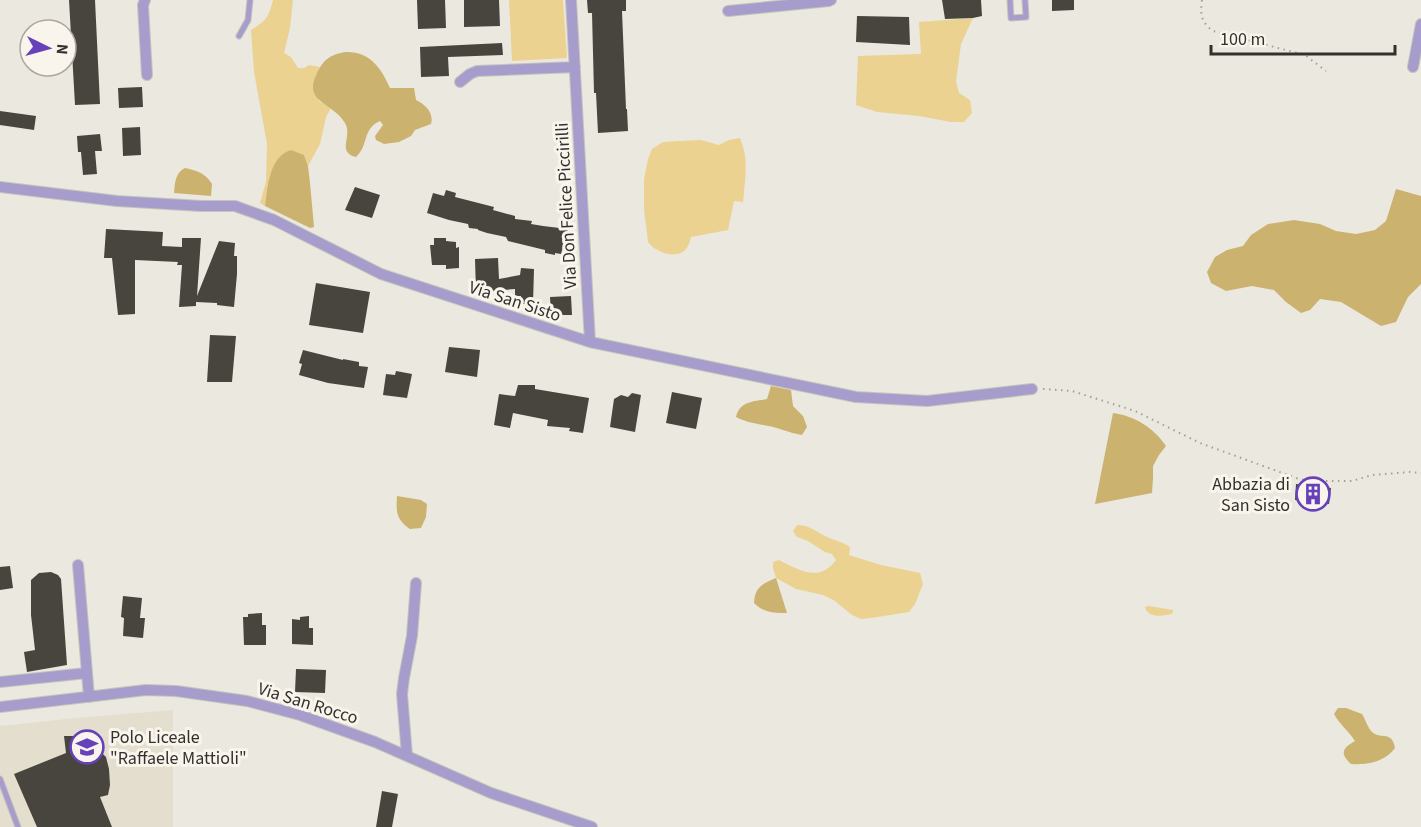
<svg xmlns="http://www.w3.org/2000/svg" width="1421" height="827" viewBox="0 0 1421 827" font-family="'Source Sans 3',sans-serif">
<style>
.built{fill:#e4dece}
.green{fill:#ecd290}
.forest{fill:#ccb26f}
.building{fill:#48453e}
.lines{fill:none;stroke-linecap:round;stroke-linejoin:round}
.lane-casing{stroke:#c6c3bc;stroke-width:7}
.street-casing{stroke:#c6c3bc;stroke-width:12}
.path{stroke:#a3a099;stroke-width:2;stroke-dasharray:1.5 4.5;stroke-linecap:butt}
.lane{stroke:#a69dcc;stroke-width:5}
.street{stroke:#a69dcc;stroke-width:10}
.labels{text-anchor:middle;stroke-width:6;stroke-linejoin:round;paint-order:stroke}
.street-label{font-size:18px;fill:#33312e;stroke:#f9f5ec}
.poi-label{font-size:18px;fill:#33312e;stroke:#f9f5ec;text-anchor:end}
</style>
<rect width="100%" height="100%" fill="#ebe8df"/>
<path class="built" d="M173,710V827H0V726L76,718Z"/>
<path class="green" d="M273,0H293L290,28L284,53L291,57L298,68H304L309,65L320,67L315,77L319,101L331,108L326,117L320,144L308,166L304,155L275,164L270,176L265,206L260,203L266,182L267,144L254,72L251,30C266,21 269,17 273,0Z
M509,0H563L567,58L512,61Z
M973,18L961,44L956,81L959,93L970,100L972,113L964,122H951L919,116L877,112L856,105L858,56L921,54L919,22Z
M740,138C747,156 746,163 745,182C744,189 744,195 743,202L734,201L728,230L691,237C690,242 688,248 684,251C674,259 655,252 648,242L644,209V179L648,159L652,149L663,142L680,141L701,140L719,145L729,140Z
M797,525C808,525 814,530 823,535C832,540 842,541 850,547L849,555L881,565L920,573L923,584L915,604L909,612L871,618L861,619L852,615L835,601L823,595L796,589L776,578L773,568V562L779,560C799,570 819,583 836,560L832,554L825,552L808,541L797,537L793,531Z
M1149,606L1173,610V613C1164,617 1147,618 1145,607Z"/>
<path class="forest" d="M345,52C369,51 381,67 390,88H414L416,100C426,105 434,113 431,124L415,130L411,136L399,142L384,144L376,140L375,136L383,125L380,121C362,129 369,145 356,157C336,152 353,136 345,123C333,102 302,103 317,73C324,59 330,55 345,52Z
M291,150L304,155L308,166L310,183L314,227L310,228L265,206C268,186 269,157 291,150Z
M185,168C198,171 205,173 212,184L211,196L174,193C175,183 175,173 185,168Z
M1396,189L1421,196V284L1408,297L1396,322L1381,326L1341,302L1320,299L1310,310L1301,313L1286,302L1274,290L1252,286L1226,291L1211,283L1207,272L1215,257L1227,250L1243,246L1251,235L1268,224L1294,220L1320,224L1336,231L1356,234L1375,230L1386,221Z
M771,386L791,390L793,406L803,416L807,427L802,435C795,434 790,432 783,430C767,424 751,425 736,417C740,401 753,402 767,399Z
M1113,413C1135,416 1154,428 1166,446L1159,455L1153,466V478L1152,493L1095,504Z
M397,496L421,500L427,504L426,517L421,528L410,529C396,519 396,512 397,496Z
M776,578L787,613C774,613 764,613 754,603C755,587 762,584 776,578Z
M1338,708H1346L1362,714C1365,719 1368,728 1372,732C1381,740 1392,730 1395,748C1385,762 1367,765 1351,764C1339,753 1343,748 1355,741C1349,731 1339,724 1334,714Z"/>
<path class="building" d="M69,0H95L100,104L75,105Z
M417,0H445L446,28L418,29Z
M464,0H499L500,26L464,27Z
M587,0H626V11H622L626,109H627L628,131L598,133L596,93H594L592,13H588Z
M942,0H981L982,16L973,18L945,19Z
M1052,0H1074V10L1052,11Z
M857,16L909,17L910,45L856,42Z
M502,43L503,55L448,57L449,76L421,77L420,47Z
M142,87L143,107L119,108L118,88Z
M0,111L36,116L34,130L0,125Z
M140,127L141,155L123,156L122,128Z
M100,134L102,151H95L97,174L83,175L81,152H78L77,136Z
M355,187L380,195L372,218L345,210Z
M446,190L456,193L455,197L494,207L493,210L515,216V219L532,221L531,224L543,226L568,229L561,254L555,253V255L545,253V250L508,241L506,237L487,233L478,230V229L469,228L468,224L449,220L427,213L433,193L444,196Z
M106,229L163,232L162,246L182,247V238H201L197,296L219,241L235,243L234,256H237V274L234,307L217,305V303L196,302V306L179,307L182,265H177L178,262L135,260V314L118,315L112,258H104Z
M434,238H446V241L456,242V248L459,247V268L446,269V265H432L430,245H434Z
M498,258L499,279L520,275L521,268L534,269L533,304H521V296H515V289L476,292L475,259Z
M316,283L370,292L363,333L309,325Z
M571,296L572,315H551L550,297Z
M210,335L236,336L232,382H207Z
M449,347L480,350L477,377L445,372Z
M303,350L343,360V359L359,362V366L368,367L364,388L328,383L299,375L302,364L299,363Z
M396,371L412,374L407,398L383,395L386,374L395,375Z
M518,385H535V389L589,398L583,433L569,431L570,428L547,426L548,420L513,413L510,428L494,425L499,394L515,396Z
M672,392L702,398L696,429L666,423Z
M632,393L641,395L635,432L610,427L614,399L621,395L628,397Z
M1296,484L1331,488L1329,504L1295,500Z
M10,566L13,588L0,590V567Z
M51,572L58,575L61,579L67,665L27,672L24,652L35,650L31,615V580L39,573Z
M123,596L142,598L140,618H145L143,638L123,636L124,618L121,617Z
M262,613V625H266V645H244L243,617H248V614Z
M309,616V628H313V645L292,644V619L300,620V617Z
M296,669L326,670L325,693L295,692Z
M64,736H78L89,741L106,757L109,769L110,785L108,795L100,797L112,827H37L14,774L66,753Z
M382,791L398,794L392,827H376Z"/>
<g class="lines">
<defs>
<path id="lane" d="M1010,0L1011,18L1026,17L1025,0
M239,36L248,20L250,0
M0,779L18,827"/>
<path id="street" d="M145,0L143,5L147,75
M571,0L590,342
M728,11L829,1L831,0
M1413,67L1421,24
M460,82L470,74L477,71L575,67
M0,187L117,201L201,206H235L274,220L381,274L590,342L856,397L927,401L1032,389
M78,565L89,697
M0,682L87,673
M0,707L146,690L176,691L247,701L300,715L375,742L491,793L592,827
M407,756L402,694L404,678L412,636L416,583"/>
</defs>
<use href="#lane" class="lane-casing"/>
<use href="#street" class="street-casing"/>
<path class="path" d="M1202,0C1200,15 1201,22 1213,31L1305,55L1326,71
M1043,389L1072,391L1135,411L1200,443L1299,479L1313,481H1352L1372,475L1410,472L1421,473"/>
<use href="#lane" class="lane"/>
<use href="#street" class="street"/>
</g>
<defs>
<symbol id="building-ring" viewBox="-11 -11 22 22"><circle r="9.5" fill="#f9f5ec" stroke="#6741b9" stroke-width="1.5"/><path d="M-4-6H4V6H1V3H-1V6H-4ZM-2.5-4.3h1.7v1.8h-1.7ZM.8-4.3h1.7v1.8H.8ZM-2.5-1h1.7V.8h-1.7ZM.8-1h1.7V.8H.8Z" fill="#6741b9"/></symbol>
<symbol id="school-ring" viewBox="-11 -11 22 22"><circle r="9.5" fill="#f9f5ec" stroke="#6741b9" stroke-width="1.5"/><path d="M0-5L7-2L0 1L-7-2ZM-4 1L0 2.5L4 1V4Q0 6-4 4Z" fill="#6741b9"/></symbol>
</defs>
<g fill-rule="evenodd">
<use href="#building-ring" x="1294" y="475" width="38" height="38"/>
<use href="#school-ring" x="68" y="728" width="38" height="38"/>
</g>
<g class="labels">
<g class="street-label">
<text transform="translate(566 206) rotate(-93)" y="6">Via Don Felice Piccirilli</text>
<text transform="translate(515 301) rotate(18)" y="6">Via San Sisto</text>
<text transform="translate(308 703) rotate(17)" y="6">Via San Rocco</text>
</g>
<g class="poi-label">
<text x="1290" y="490">Abbazia di<tspan x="1290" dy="21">San Sisto</tspan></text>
<text x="110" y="743" text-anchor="start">Polo Liceale<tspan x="110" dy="21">"Raffaele Mattioli"</tspan></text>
</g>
</g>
<g transform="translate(48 48) rotate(95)"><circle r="28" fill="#f9f5ec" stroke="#aaa7a0" stroke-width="1.5"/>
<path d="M0-4.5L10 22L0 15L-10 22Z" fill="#6741b9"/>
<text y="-9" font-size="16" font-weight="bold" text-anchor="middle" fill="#33312e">N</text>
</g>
<path d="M1211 45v9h184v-9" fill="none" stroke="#33312e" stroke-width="3"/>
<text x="1220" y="45" font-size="18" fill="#33312e" stroke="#f9f5ec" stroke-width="4.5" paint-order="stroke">100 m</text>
</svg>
